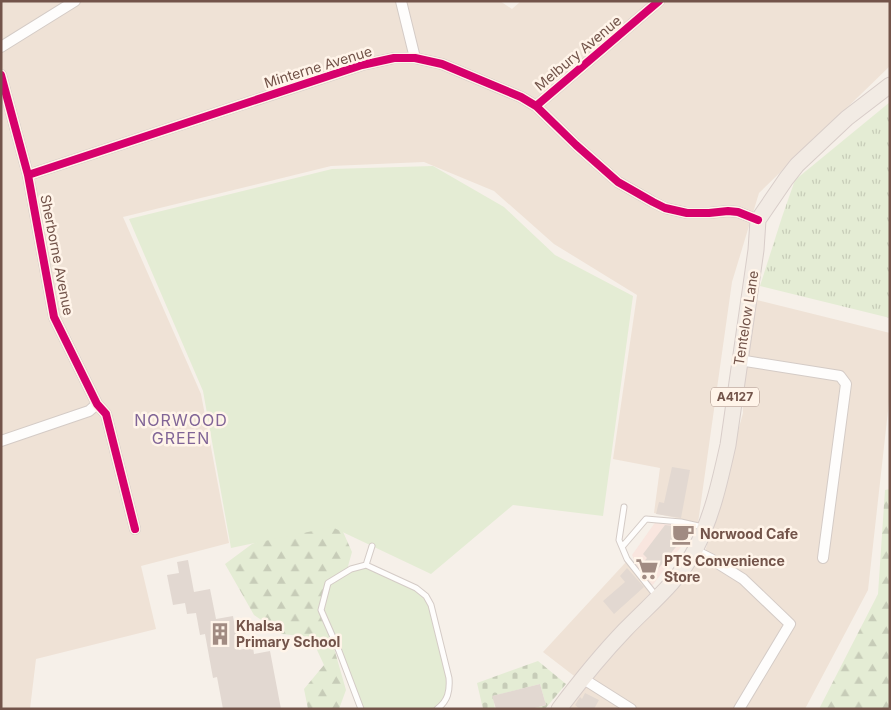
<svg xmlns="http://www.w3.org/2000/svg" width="891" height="710" viewBox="0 0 891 710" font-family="Inter,sans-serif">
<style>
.residential{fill:#efe2d6}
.commercial{fill:#f9e6df}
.grass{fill:url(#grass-tufts)}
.forest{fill:url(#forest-firs)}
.cemetery{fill:url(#cemetery-stones)}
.park{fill:#e4ecd4}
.building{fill:#e2d8d1}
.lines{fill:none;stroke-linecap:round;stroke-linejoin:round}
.service-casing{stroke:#d4cbc6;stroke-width:7}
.minor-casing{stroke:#d4cbc6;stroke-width:12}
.primary-casing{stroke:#d8cdc9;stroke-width:17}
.service{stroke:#fefdfc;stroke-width:5}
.minor{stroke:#fefdfc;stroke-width:10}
.primary{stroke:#f2ebe4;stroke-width:15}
.cycleway-casing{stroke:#fff4e9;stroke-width:11}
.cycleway{stroke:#d6006c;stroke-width:8}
.labels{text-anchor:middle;stroke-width:5;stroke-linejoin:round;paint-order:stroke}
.shield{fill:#fff4e9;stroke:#9d847a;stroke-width:1}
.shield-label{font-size:12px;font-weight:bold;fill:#73544a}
.street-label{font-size:14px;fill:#73544a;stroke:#fff4e9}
.poi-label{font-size:14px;font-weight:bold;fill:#73544a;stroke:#fff4e9;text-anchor:start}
.quarter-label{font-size:16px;letter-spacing:1px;fill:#816597;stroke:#fff4e9}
</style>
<defs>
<pattern id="grass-tufts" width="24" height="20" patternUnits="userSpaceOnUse" patternTransform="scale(1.25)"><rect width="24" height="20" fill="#e4ecd4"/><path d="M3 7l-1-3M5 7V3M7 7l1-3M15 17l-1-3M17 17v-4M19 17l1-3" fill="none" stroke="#c7ccb8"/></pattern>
<pattern id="forest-firs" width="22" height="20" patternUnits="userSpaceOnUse" patternTransform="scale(1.25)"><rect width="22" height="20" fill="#e4ecd4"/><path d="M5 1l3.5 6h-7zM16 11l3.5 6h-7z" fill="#c7ccb8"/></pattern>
<pattern id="cemetery-stones" width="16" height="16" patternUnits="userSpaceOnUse" patternTransform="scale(1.25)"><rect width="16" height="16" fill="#e4ecd4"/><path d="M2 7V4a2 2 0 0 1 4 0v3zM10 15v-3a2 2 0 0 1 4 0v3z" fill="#c7ccb8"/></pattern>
</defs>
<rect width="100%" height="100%" fill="#f6f0e9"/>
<path class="residential" d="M1,1H500L512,9L521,1H890V66L759,193L732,282L698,523L654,513L660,468L613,459L637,295L554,244L494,191L424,162L331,166L123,217L201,394L229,543L141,566L156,629L36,659L30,709H1Z
M753,299L890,333V393L868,590L805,709H561L582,682L543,652L626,562L660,600L705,552L743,413L741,363Z"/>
<path class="commercial" d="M659,517L695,528L652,586L642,577L632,555Z"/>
<path class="grass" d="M890,102V318L760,286L782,217L795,180Z"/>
<path class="forest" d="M890,489V709H819L878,594L885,490Z
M340,525L352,552L341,591L327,624L346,690L339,709H308L304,689L324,665L311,637L282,634L254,615L225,564L252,544L287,531Z"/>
<path class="cemetery" d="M538,661L566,684L545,709H531L546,705L540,684L493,696L495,709H483L477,683Z"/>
<path class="park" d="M433,166L504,207L555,255L633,296L603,516L513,505L431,574L332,527L231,548L203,391L129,219L332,169Z
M366,565L426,596L449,678L448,696L437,709H361L321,611L328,583L351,569Z"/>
<path class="building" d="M672,467L690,470L681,518L656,514L659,502L664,503Z
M665,525L684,527L689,531L649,580L639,567L647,558L643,554Z
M188,560L194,592L210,589L216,619L233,616L239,650L253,647L254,654L270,651L281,709H223L217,677L213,678L205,634L200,635L196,613L187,614L185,603L173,605L167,575L179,573L177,562Z
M627,568L644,587L614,614L603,601L625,582L620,576Z
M540,684L546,705L531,709H496L492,696Z
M585,693L599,700L594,709H580L575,705L580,697L582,699Z"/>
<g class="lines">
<defs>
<path id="service" d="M624,507L619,540L627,559L657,597
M622,547L646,519L681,522L703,527
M366,565L372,546
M361,709L339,651L321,610L328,583L351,569L366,565L416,588L426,596L431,605L449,678C450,691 448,701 437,709"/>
<path id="minor" d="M401,1L415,58
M1,47L75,1
M1,75L28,175L54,317L97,404L106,414L135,529
M536,106L659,1
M28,175L362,65L394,58H415L442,64L521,97L536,106L576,145L618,182L653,202L665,208L687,213H709L728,211L738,212L758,220
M739,360L840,376L846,384L823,558
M1,441L89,411L97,404
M695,551L711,559L743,579L790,624L739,709
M582,678L631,709"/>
<path id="primary" d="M559,709C580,681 601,655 625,630C649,605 678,582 695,550C712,517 720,481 728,445L756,250L758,220L786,179L797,165L847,118L890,85"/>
</defs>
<use href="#service" class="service-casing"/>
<use href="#minor" class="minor-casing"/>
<use href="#primary" class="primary-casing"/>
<use href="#service" class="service"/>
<use href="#minor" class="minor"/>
<use href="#primary" class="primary"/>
<defs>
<path id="cycleway" d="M1,75L28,175L54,317L97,404L106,414L135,529
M536,106L659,1
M28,175L362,65L394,58H415L442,64L521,97L536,106L576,145L618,182L653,202L665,208L687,213H709L728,211L738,212L758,220"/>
</defs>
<use href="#cycleway" class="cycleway-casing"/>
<use href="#cycleway" class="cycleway"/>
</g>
<defs>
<symbol id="cafe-bare" viewBox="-9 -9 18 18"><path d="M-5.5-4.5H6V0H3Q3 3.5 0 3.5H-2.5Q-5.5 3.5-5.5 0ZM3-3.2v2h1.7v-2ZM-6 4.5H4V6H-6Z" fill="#a18b82" stroke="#fff4e9" stroke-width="2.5" paint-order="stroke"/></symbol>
<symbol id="supermarket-bare" viewBox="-9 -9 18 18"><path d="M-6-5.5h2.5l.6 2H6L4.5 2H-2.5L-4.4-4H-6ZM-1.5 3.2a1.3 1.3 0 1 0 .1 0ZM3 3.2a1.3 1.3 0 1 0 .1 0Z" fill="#a18b82" stroke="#fff4e9" stroke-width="2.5" paint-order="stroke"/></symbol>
<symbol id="building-bare" viewBox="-9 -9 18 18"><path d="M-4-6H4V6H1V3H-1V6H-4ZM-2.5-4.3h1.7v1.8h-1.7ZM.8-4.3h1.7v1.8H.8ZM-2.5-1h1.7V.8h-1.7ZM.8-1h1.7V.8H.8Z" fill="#a18b82" stroke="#fff4e9" stroke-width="2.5" paint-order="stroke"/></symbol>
</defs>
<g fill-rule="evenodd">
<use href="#cafe-bare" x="667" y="518" width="32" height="32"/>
<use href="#supermarket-bare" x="631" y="553" width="32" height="32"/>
<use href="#building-bare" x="204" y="618" width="32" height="32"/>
</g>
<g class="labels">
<rect class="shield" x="711" y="387.5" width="48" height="19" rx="4"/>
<g class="shield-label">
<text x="735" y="401">A4127</text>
</g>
<g class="street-label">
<text transform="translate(578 53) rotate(-40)" y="5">Melbury Avenue</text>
<text transform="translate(318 67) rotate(-17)" y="5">Minterne Avenue</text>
<text transform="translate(57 255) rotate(79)" y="5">Sherborne Avenue</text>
<text transform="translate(746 318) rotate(-81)" y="5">Tentelow Lane</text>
</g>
<g class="poi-label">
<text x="700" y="539">Norwood Cafe</text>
<text x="664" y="566">PTS Convenience<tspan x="664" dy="16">Store</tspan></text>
<text x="236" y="631">Khalsa<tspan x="236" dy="16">Primary School</tspan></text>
</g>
<g class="quarter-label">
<text x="181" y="426">NORWOOD<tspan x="181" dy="18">GREEN</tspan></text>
</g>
</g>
<rect width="891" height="710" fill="none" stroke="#73544a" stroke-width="5"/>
</svg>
